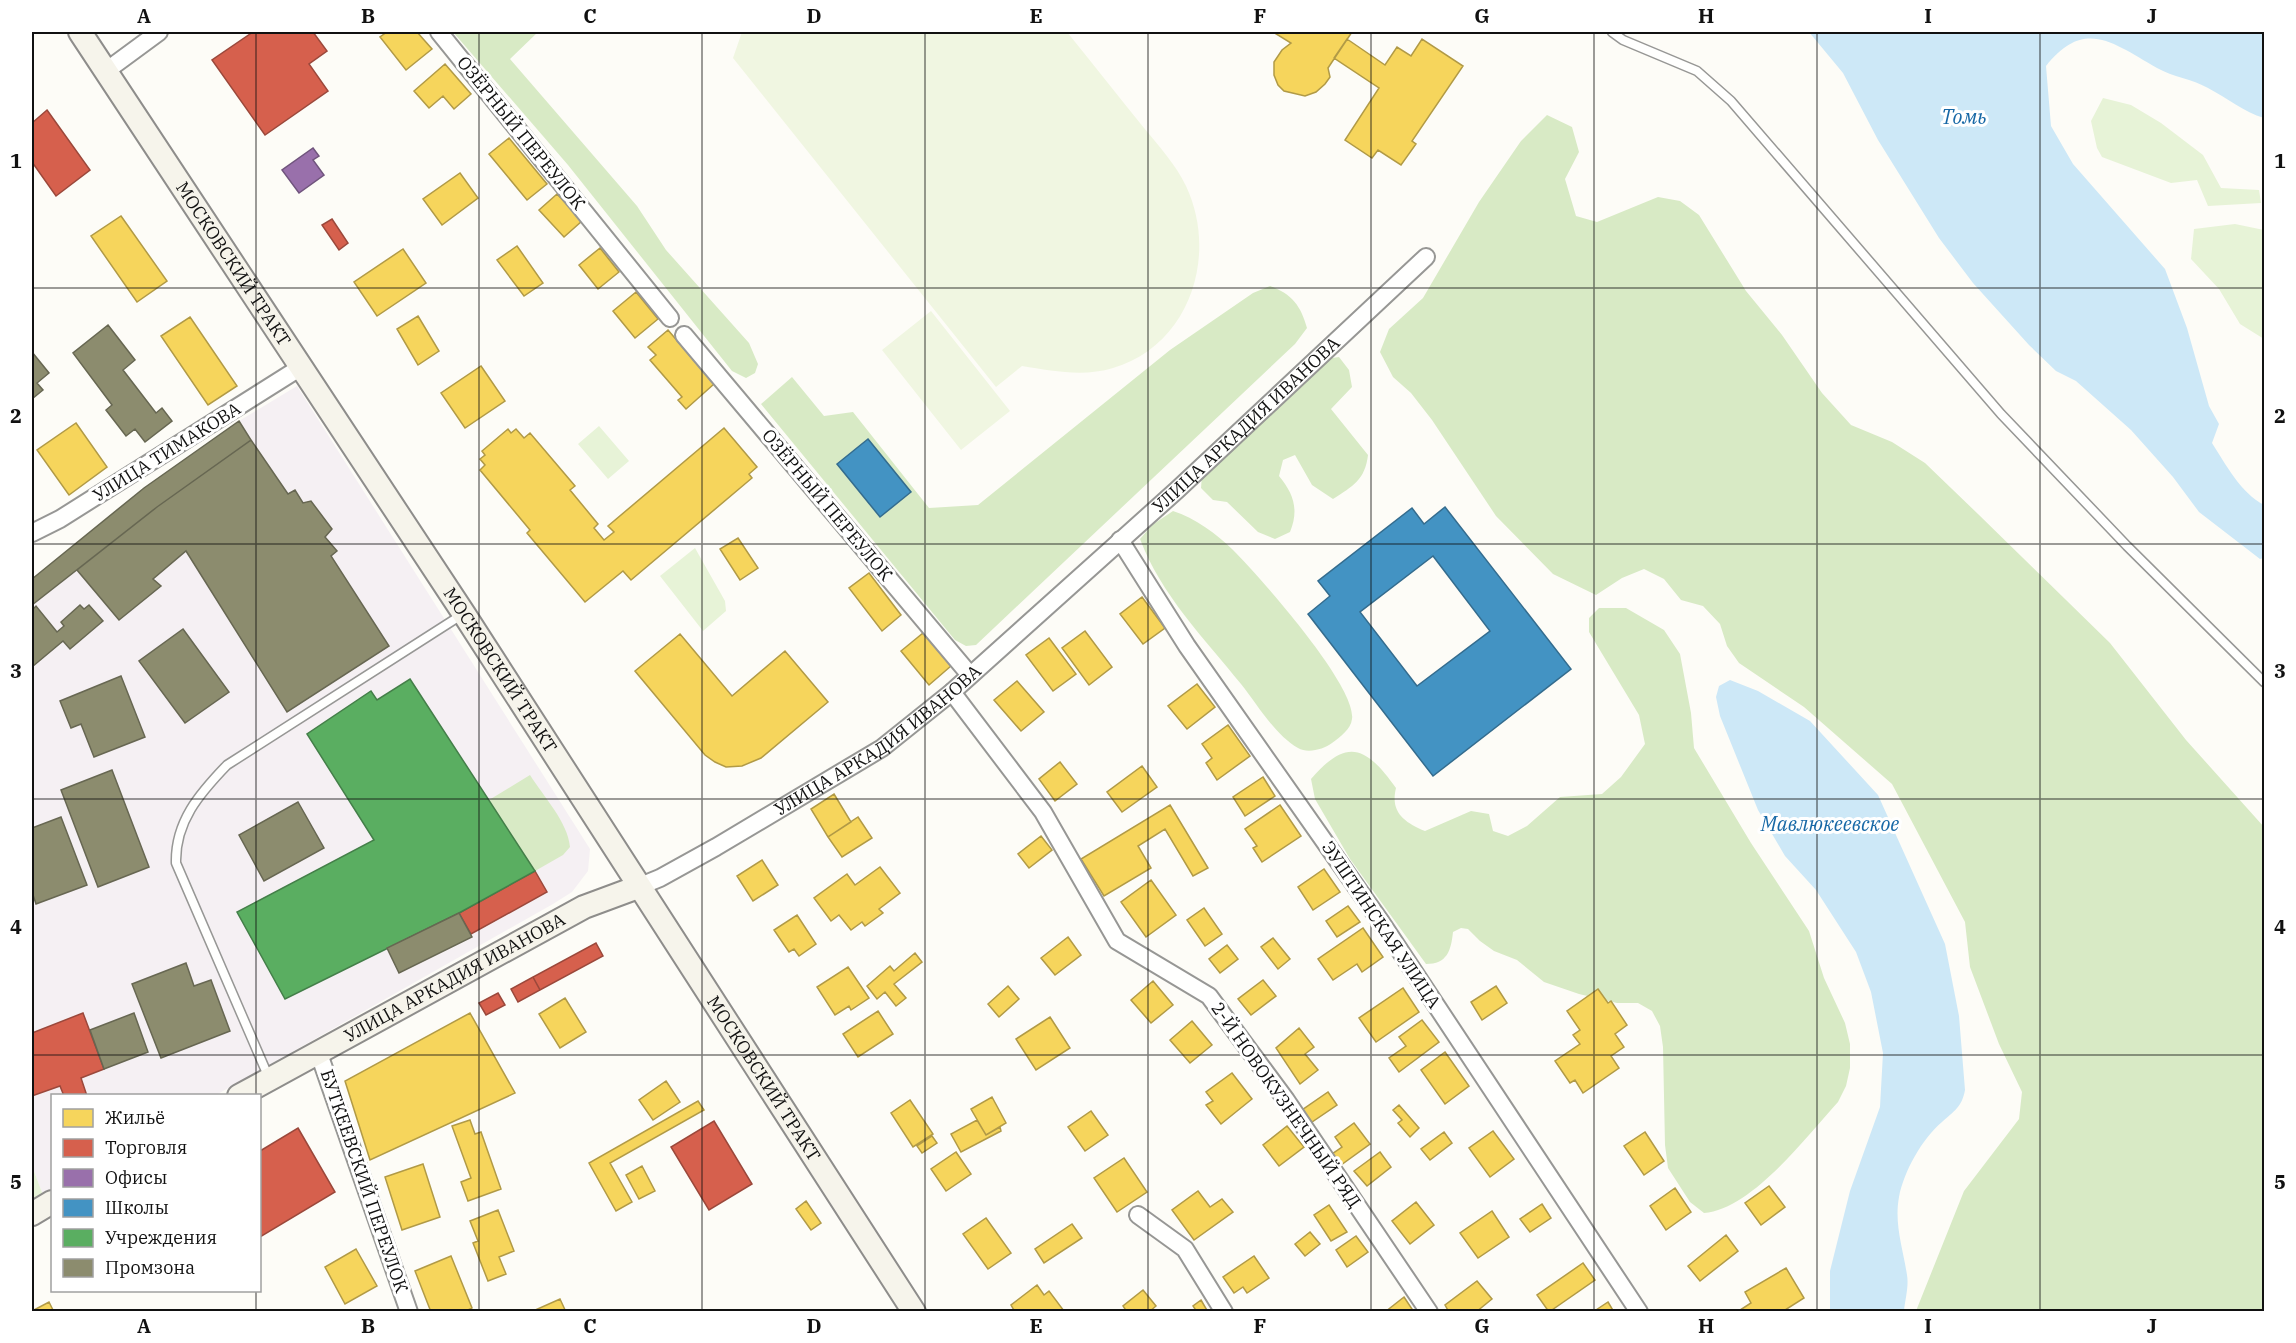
<svg xmlns="http://www.w3.org/2000/svg" width="2296" height="1343" viewBox="0 0 2296 1343" font-family="'IBM Plex Serif',serif">
<style>
.industrial{fill:#f5f0f3}
.green{fill:#e7f3d7}
.forest{fill:#d8eac5}
.pitch{fill:#f0f6e1}
.water{fill:#cde8f7}
.homes{fill:#f6d55c;stroke:#b19a46;stroke-width:1.5}
.shops{fill:#d6604d;stroke:#9b483b;stroke-width:1.5}
.offices{fill:#9970ab;stroke:#70547d;stroke-width:1.5}
.schools{fill:#4393c3;stroke:#346c8e;stroke-width:1.5;fill-rule:evenodd}
.public{fill:#5aae61;stroke:#447f49;stroke-width:1.5}
.industry{fill:#8c8c6e;stroke:#676752;stroke-width:1.5}
.lines{fill:none;stroke-linecap:round;stroke-linejoin:round}
.lane-casing{stroke:#979795;stroke-width:11}
.street-casing{stroke:#979795;stroke-width:20}
.secondary-casing{stroke:#8e8d8b;stroke-width:26}
.lane{stroke:#fffffe;stroke-width:8}
.street{stroke:#fffffe;stroke-width:16}
.secondary{stroke:#f6f4eb;stroke-width:22}
.grid{fill:none;stroke:#111;stroke-width:1.5;stroke-opacity:0.55}
.labels{text-anchor:middle;stroke-width:6;stroke-linejoin:round;paint-order:stroke}
.street-label{font-size:18px;fill:#111;stroke:#fff}
.water-label{font-size:20px;font-style:italic;fill:#1768a6;stroke:#fff}
.neatline{fill:none;stroke:#111;stroke-width:2}
.grid-label{font-size:20px;text-anchor:middle;font-weight:bold;fill:#111}
</style>
<rect width="100%" height="100%" fill="#fdfcf7"/>
<path class="industrial" d="M297,386L590,849L588,871L572,892L553,904L216,1095L52,1096V1189L43,1195L32,1166V579L144,488L239,421Z"/>
<path class="green" d="M2103,98L2131,105L2161,123L2203,155L2221,188L2259,190L2261,203L2208,206L2197,180L2171,183L2102,157L2097,148L2091,121Z
M2235,224L2264,230V339L2240,324L2219,289L2191,259L2194,229Z
M599,426L629,461L608,479L578,444Z
M695,548L725,601L726,611L703,631L660,576Z
M32,1166L43,1195L32,1202Z"/>
<path class="forest" d="M453,32H538L510,59L637,206L666,250L749,343L758,364L755,373L746,378L732,371L568,165Z
M1547,115L1572,127L1579,152L1565,179L1576,216L1597,222L1658,197L1680,201L1699,215L1746,291L1782,335L1822,393L1851,425L1892,442L1925,463L1978,514L2110,643L2186,740L2264,827V1311H1916L1964,1191L2019,1119L2022,1092L1999,1044L1970,967L1965,922L1892,784L1804,707L1739,663L1727,646L1720,624L1703,606L1681,600L1664,579L1644,569L1622,578L1596,595L1553,574L1496,516L1432,420L1411,393L1393,377L1380,352L1389,329L1423,298L1479,202L1521,141Z
M1270,286C1292,294 1301,306 1307,328L1295,344L976,645L966,646L955,640L761,404L792,377L824,416L853,412L929,508L978,505L1170,350L1253,293Z
M1339,357L1349,370L1352,387L1331,409L1368,455C1365,480 1353,486 1333,499L1312,485L1295,455L1283,460L1279,476C1294,494 1299,510 1290,532L1275,539L1258,532L1227,502L1213,500L1201,488L1202,475L1326,359Z
M1173,511C1195,518 1217,534 1233,550C1258,575 1357,686 1352,719C1351,729 1340,737 1332,743C1324,749 1308,754 1298,748C1275,735 1257,704 1241,684C1204,638 1161,595 1140,539L1152,525Z
M1599,608H1626L1664,630L1680,654L1691,713L1694,748L1751,843L1809,931L1824,978L1845,1023L1850,1044V1068L1846,1086L1838,1102C1807,1136 1752,1209 1704,1213L1690,1202L1668,1168L1665,1145L1663,1047L1660,1026L1652,1011L1638,1003H1617L1579,994L1544,982L1517,960L1494,951L1480,941L1468,929L1461,928L1453,932C1451,951 1447,964 1426,964L1350,859L1315,799L1311,779C1347,737 1366,746 1396,788C1390,812 1404,822 1425,831L1471,811L1489,814L1493,831L1508,836L1527,826L1560,797L1602,794L1621,777L1645,744L1639,715L1589,632V618Z
M530,775C543,796 568,822 570,847L563,855L535,871L489,800Z"/>
<path class="pitch" d="M742,32H1067C1093,64 1118,96 1144,128C1159,146 1176,165 1186,186C1219,256 1189,346 1113,368C1084,377 1052,371 1022,366L996,387L733,58Z
M931,311L1010,411L961,450L882,350Z"/>
<path class="water" d="M1809,32H2264V118C2244,112 2227,98 2208,88C2192,79 2173,77 2157,68C2114,44 2085,17 2046,66L2051,126L2073,164L2165,269L2187,328L2209,406L2219,424L2212,443C2226,465 2241,493 2264,505V558L2260,559L2199,512L2173,477L2131,430L2076,381L2056,371L2029,345L1973,283L1939,238L1878,140L1843,73Z
M1730,680L1758,691L1810,721L1878,795L1945,944L1959,1016L1965,1090C1962,1107 1954,1111 1942,1122C1922,1139 1904,1171 1899,1197C1894,1224 1903,1249 1907,1275C1909,1286 1905,1300 1904,1311H1830V1271L1850,1191L1880,1107L1883,1053L1871,992L1856,952L1816,890L1785,856L1758,810L1720,716L1716,697L1719,686Z"/>
<path class="homes" d="M387,32H417L432,49L406,70L380,37Z
M1273,32H1352L1328,68L1330,77L1325,84L1316,92L1305,96L1284,91L1278,85L1274,75V62L1282,50L1291,43Z
M1347,39L1385,65L1397,47L1411,56L1422,39L1463,66L1412,141L1416,144L1401,165L1378,150L1372,158L1345,140L1379,88L1334,58Z
M445,64L471,94L454,109L443,96L429,108L414,91Z
M509,138L547,184L527,200L489,154Z
M460,173L478,198L442,225L423,199Z
M557,194L582,221L564,237L539,210Z
M121,216L167,281L137,302L91,236Z
M517,246L543,283L524,296L497,260Z
M600,248L619,272L598,289L579,265Z
M403,249L426,283L377,316L354,282Z
M636,292L658,319L635,338L613,311Z
M418,316L439,351L418,365L397,329Z
M190,317L237,386L208,405L161,336Z
M668,330L714,384L686,409L678,400L682,397L650,360L656,355L648,347Z
M481,366L505,401L465,428L441,393Z
M76,423L107,467L69,495L37,450Z
M724,428L757,467L749,474L752,478L631,580L623,571L585,602L527,533L530,530L480,470L485,465L480,459L485,455L482,451L508,429L511,433L516,429L524,438L530,433L575,486L570,490L598,524L594,528L604,540L614,532L608,526Z
M738,538L758,568L740,580L720,549Z
M869,573L901,615L882,631L849,588Z
M1142,597L1165,628L1143,644L1120,614Z
M1085,631L1112,667L1089,685L1062,648Z
M923,633L951,666L929,685L901,651Z
M680,634L732,696L785,651L828,702L761,758L742,766L726,767L715,762L705,755L635,671Z
M1049,638L1076,674L1053,691L1026,655Z
M1017,681L1044,712L1021,731L994,700Z
M1197,684L1215,707L1187,729L1168,706Z
M1228,725L1250,756L1217,780L1206,763L1212,758L1202,744Z
M1060,762L1077,784L1055,801L1039,779Z
M1142,766L1157,787L1122,812L1107,792Z
M1263,777L1275,796L1245,816L1233,797Z
M834,794L851,822L828,837L811,809Z
M1170,805L1208,868L1193,876L1165,829L1138,846L1151,868L1104,896L1081,859Z
M1280,805L1301,836L1262,862L1253,848L1257,846L1245,829Z
M858,817L872,838L842,857L828,837Z
M1041,836L1052,850L1029,868L1018,854Z
M762,860L778,885L753,901L737,876Z
M880,867L900,893L879,909L883,913L865,926L862,922L851,930L839,915L831,921L814,898L847,874L855,885Z
M1324,869L1340,892L1313,910L1298,887Z
M1151,880L1176,915L1146,937L1121,902Z
M1348,906L1360,922L1337,937L1326,921Z
M1204,908L1222,934L1205,946L1187,920Z
M797,915L816,944L799,956L794,949L789,952L774,930Z
M1363,928L1383,957L1362,972L1357,964L1333,980L1318,959Z
M1068,937L1081,955L1055,975L1041,958Z
M1273,938L1290,959L1278,969L1261,947Z
M1227,945L1238,959L1220,973L1209,959Z
M915,953L922,962L894,984L906,998L896,1006L885,992L877,999L867,986L890,966L894,971Z
M848,967L869,998L851,1010L849,1006L835,1015L817,987Z
M1263,980L1276,996L1251,1015L1238,999Z
M1153,981L1173,1005L1151,1023L1131,1000Z
M1008,986L1019,999L999,1017L988,1004Z
M1496,986L1507,1003L1482,1020L1471,1002Z
M1403,988L1419,1012L1376,1042L1359,1018Z
M1598,989L1608,1003L1611,1001L1627,1025L1615,1034L1624,1047L1611,1056L1619,1068L1583,1093L1575,1080L1570,1083L1555,1061L1580,1044L1573,1035L1580,1030L1567,1011Z
M565,998L586,1032L560,1048L539,1014Z
M878,1011L893,1034L858,1057L843,1034Z
M470,1013L515,1093L370,1160L345,1081Z
M1050,1017L1070,1048L1036,1070L1016,1039Z
M1422,1020L1439,1042L1399,1072L1389,1058L1406,1046L1399,1037Z
M1192,1021L1212,1045L1190,1063L1170,1040Z
M1299,1028L1314,1047L1305,1054L1318,1070L1300,1084L1276,1048Z
M1445,1052L1469,1086L1445,1104L1421,1070Z
M1232,1073L1252,1099L1221,1124L1206,1105L1213,1101L1206,1092Z
M666,1081L680,1102L653,1120L639,1100Z
M1328,1092L1337,1105L1312,1122L1302,1110Z
M992,1097L1006,1123L986,1135L971,1109Z
M910,1100L933,1134L913,1147L891,1113Z
M698,1101L704,1110L610,1163L632,1202L616,1211L589,1163Z
M1399,1105L1419,1128L1410,1137L1398,1123L1402,1120L1393,1110Z
M1091,1111L1108,1135L1085,1151L1068,1127Z
M470,1120L475,1134L481,1132L501,1189L468,1201L461,1182L471,1178L452,1126Z
M977,1120L986,1135L1000,1127L1001,1131L961,1152L951,1134Z
M1354,1123L1370,1144L1341,1165L1332,1154L1342,1147L1335,1137Z
M1287,1126L1304,1147L1279,1166L1263,1145Z
M1493,1131L1514,1159L1490,1177L1469,1148Z
M1444,1132L1452,1143L1430,1160L1421,1149Z
M1645,1132L1664,1161L1644,1175L1624,1146Z
M932,1136L937,1143L922,1153L917,1146Z
M956,1152L971,1174L946,1191L931,1169Z
M1380,1152L1391,1167L1367,1186L1354,1171Z
M1124,1158L1147,1192L1117,1212L1094,1178Z
M423,1164L440,1217L402,1230L385,1177Z
M642,1166L655,1191L639,1199L626,1175Z
M1769,1186L1785,1207L1761,1225L1745,1203Z
M1675,1188L1691,1212L1666,1230L1650,1206Z
M1198,1191L1210,1207L1222,1199L1233,1212L1194,1240L1172,1210Z
M806,1201L821,1223L811,1230L796,1209Z
M1416,1202L1434,1225L1410,1244L1392,1221Z
M1542,1204L1551,1218L1530,1232L1520,1219Z
M1329,1205L1347,1232L1331,1241L1314,1215Z
M498,1210L514,1251L499,1257L506,1274L488,1281L473,1243L478,1241L470,1221Z
M1492,1211L1509,1237L1478,1258L1460,1233Z
M986,1218L1011,1253L988,1269L963,1234Z
M1072,1224L1082,1238L1044,1263L1035,1249Z
M1310,1232L1320,1244L1305,1256L1295,1244Z
M1726,1235L1738,1251L1700,1281L1688,1266Z
M1356,1236L1368,1252L1347,1267L1336,1250Z
M356,1249L377,1286L345,1304L325,1267Z
M451,1256L472,1308L464,1312H431L415,1271Z
M1254,1256L1269,1278L1247,1293L1243,1287L1234,1293L1223,1277Z
M1583,1263L1595,1280L1549,1312L1537,1295Z
M1786,1268L1804,1298L1782,1312H1737L1751,1303L1745,1292Z
M1477,1281L1492,1299L1476,1312H1449L1445,1305Z
M1037,1285L1044,1295L1049,1291L1064,1311L1015,1312L1011,1305Z
M1143,1290L1156,1306L1149,1312H1127L1123,1306Z
M1404,1297L1414,1312H1385Z
M560,1299L566,1312H533V1311Z
M1201,1300L1208,1312H1197L1193,1306Z
M49,1302L54,1312H32V1311Z
M1608,1302L1614,1312H1593Z"/>
<path class="shops" d="M253,32H313L327,51L309,64L328,91L265,135L212,60Z
M47,110L90,170L56,196L32,162V123Z
M332,219L348,243L339,250L322,225Z
M535,871L547,892L471,934L459,913Z
M596,943L603,956L540,990L533,977Z
M533,977L540,990L518,1002L511,989Z
M498,993L505,1005L486,1015L479,1003Z
M83,1013L104,1069L81,1078L87,1096H64L60,1086L32,1096V1033Z
M714,1121L752,1184L709,1210L671,1147Z
M298,1128L335,1192L260,1237V1151Z"/>
<path class="offices" d="M313,148L319,156L313,160L324,175L299,193L282,170Z"/>
<path class="schools" d="M868,439L911,492L880,517L837,464Z
M1445,507L1571,669L1433,776L1308,614L1330,596L1318,581L1412,508L1424,524ZM1433,556L1490,631L1417,686L1360,612Z"/>
<path class="public" d="M410,679L535,871L459,913L285,999L237,912L374,840L307,734L371,691L377,700Z"/>
<path class="industry" d="M108,325L135,360L123,370L156,413L162,408L172,421L145,442L135,429L126,436L106,410L112,405L73,353Z
M32,352L49,373L37,383L43,390L32,399Z
M239,421L251,440L157,507L32,605V579L144,488Z
M251,440L288,494L295,490L303,503L311,501L332,529L325,537L337,551L331,556L389,646L287,712L186,551L153,579L161,586L119,620L77,570L157,507Z
M80,605L84,609L89,605L103,621L70,649L63,641L32,667V610L36,606L57,632L64,626L61,622Z
M183,629L229,692L185,723L139,661Z
M121,676L145,737L94,757L81,724L71,728L60,701Z
M112,770L149,867L98,887L61,790Z
M298,802L324,848L264,881L239,835Z
M61,817L87,885L36,904L32,892V828Z
M459,913L472,937L399,973L387,948Z
M186,963L194,986L211,980L230,1031L161,1058L132,984Z
M134,1013L148,1052L104,1069L90,1030Z"/>
<g class="lines">
<defs>
<path id="lane" d="M1612,32L1623,40L1697,71L1731,101L2001,414L2127,546L2264,682
M269,1078L176,863C175,822 199,794 227,765L463,614"/>
<g id="street">
<path d="M439,32L670,318"/>
<path d="M106,71L159,32"/>
<path d="M684,335L970,675"/>
<path d="M32,533L60,519L301,367"/>
<path d="M1120,540L1187,646L1381,922L1639,1312"/>
<path d="M952,692L1043,812L1117,941L1209,996L1286,1100L1429,1312"/>
<path id="s1" d="M638,887L660,878L716,847L882,748L952,692L1177,490L1426,257"/>
<path d="M318,1051L409,1312"/>
<path d="M1138,1215L1185,1249L1224,1312"/>
</g>
<g id="secondary">
<path id="s2" d="M80,32L464,614L914,1312"/>
<path id="s3" d="M239,1096L584,907L638,887"/>
<path d="M32,1214L52,1202"/>
</g>
</defs>
<use href="#lane" class="lane-casing"/>
<use href="#street" class="street-casing"/>
<use href="#secondary" class="secondary-casing"/>
<use href="#lane" class="lane"/>
<use href="#street" class="street"/>
<use href="#secondary" class="secondary"/>
</g>
<path class="grid" d="M256,32V1096M479,32V1312M702,32V1312M925,32V1312M1148,32V1312M1371,32V1312M1594,32V1312M1817,32V1312M2040,32V1312M32,288H2264M32,544H2264M32,799H2264M32,1055H2264M256,1290V1312"/>
<g class="labels">
<g class="street-label">
<text transform="translate(521 133) rotate(51)" y="6">ОЗЁРНЫЙ ПЕРЕУЛОК</text>
<text dy="6" stroke="none"><textPath href="#s2" startOffset="278">МОСКОВСКИЙ ТРАКТ</textPath></text>
<text dy="6" stroke="none"><textPath href="#s1" startOffset="768">УЛИЦА АРКАДИЯ ИВАНОВА</textPath></text>
<text transform="translate(167 452) rotate(-32)" y="6">УЛИЦА ТИМАКОВА</text>
<text transform="translate(827 505) rotate(50)" y="6">ОЗЁРНЫЙ ПЕРЕУЛОК</text>
<text dy="6" stroke="none"><textPath href="#s2" startOffset="764">МОСКОВСКИЙ ТРАКТ</textPath></text>
<text dy="6" stroke="none"><textPath href="#s1" startOffset="282">УЛИЦА АРКАДИЯ ИВАНОВА</textPath></text>
<text transform="translate(1381 925) rotate(56)" y="6">ЭУШТИНСКАЯ УЛИЦА</text>
<text dy="6" stroke="none"><textPath href="#s3" startOffset="246">УЛИЦА АРКАДИЯ ИВАНОВА</textPath></text>
<text dy="6" stroke="none"><textPath href="#s2" startOffset="1250">МОСКОВСКИЙ ТРАКТ</textPath></text>
<text transform="translate(1286 1105) rotate(55)" y="6">2-Й НОВОКУЗНЕЧНЫЙ РЯД</text>
<text transform="translate(364 1181) rotate(71)" y="6">БУТКЕЕВСКИЙ ПЕРЕУЛОК</text>
</g>
<g class="water-label">
<text x="1964" y="124">Томь</text>
<text x="1830" y="831">Мавлюкеевское</text>
</g>
</g>
<rect width="2296" height="1343" fill="none" stroke="#ffffff" stroke-width="66"/>
<rect x="51" y="1094" width="210" height="198" fill="#ffffff" stroke="#a0a0a0" stroke-width="1.5"/>
<rect x="63" y="1109" width="30" height="18" fill="#f6d55c" stroke="#a0a0a0" stroke-width="1.5"/>
<text x="105" y="1124" font-size="18" fill="#111111">Жильё</text>
<rect x="63" y="1139" width="30" height="18" fill="#d6604d" stroke="#a0a0a0" stroke-width="1.5"/>
<text x="105" y="1154" font-size="18" fill="#111111">Торговля</text>
<rect x="63" y="1169" width="30" height="18" fill="#9970ab" stroke="#a0a0a0" stroke-width="1.5"/>
<text x="105" y="1184" font-size="18" fill="#111111">Офисы</text>
<rect x="63" y="1199" width="30" height="18" fill="#4393c3" stroke="#a0a0a0" stroke-width="1.5"/>
<text x="105" y="1214" font-size="18" fill="#111111">Школы</text>
<rect x="63" y="1229" width="30" height="18" fill="#5aae61" stroke="#a0a0a0" stroke-width="1.5"/>
<text x="105" y="1244" font-size="18" fill="#111111">Учреждения</text>
<rect x="63" y="1259" width="30" height="18" fill="#8c8c6e" stroke="#a0a0a0" stroke-width="1.5"/>
<text x="105" y="1274" font-size="18" fill="#111111">Промзона</text>
<rect x="33" y="33" width="2230" height="1277" class="neatline"/>
<g class="grid-label">
<text x="144" y="23">A</text>
<text x="368" y="23">B</text>
<text x="590" y="23">C</text>
<text x="814" y="23">D</text>
<text x="1036" y="23">E</text>
<text x="1260" y="23">F</text>
<text x="1482" y="23">G</text>
<text x="1706" y="23">H</text>
<text x="1928" y="23">I</text>
<text x="2152" y="23">J</text>
<text x="16" y="168">1</text>
<text x="2280" y="168">1</text>
<text x="16" y="423">2</text>
<text x="2280" y="423">2</text>
<text x="16" y="678">3</text>
<text x="2280" y="678">3</text>
<text x="16" y="934">4</text>
<text x="2280" y="934">4</text>
<text x="16" y="1189">5</text>
<text x="2280" y="1189">5</text>
<text x="144" y="1333">A</text>
<text x="368" y="1333">B</text>
<text x="590" y="1333">C</text>
<text x="814" y="1333">D</text>
<text x="1036" y="1333">E</text>
<text x="1260" y="1333">F</text>
<text x="1482" y="1333">G</text>
<text x="1706" y="1333">H</text>
<text x="1928" y="1333">I</text>
<text x="2152" y="1333">J</text>
</g>
</svg>
